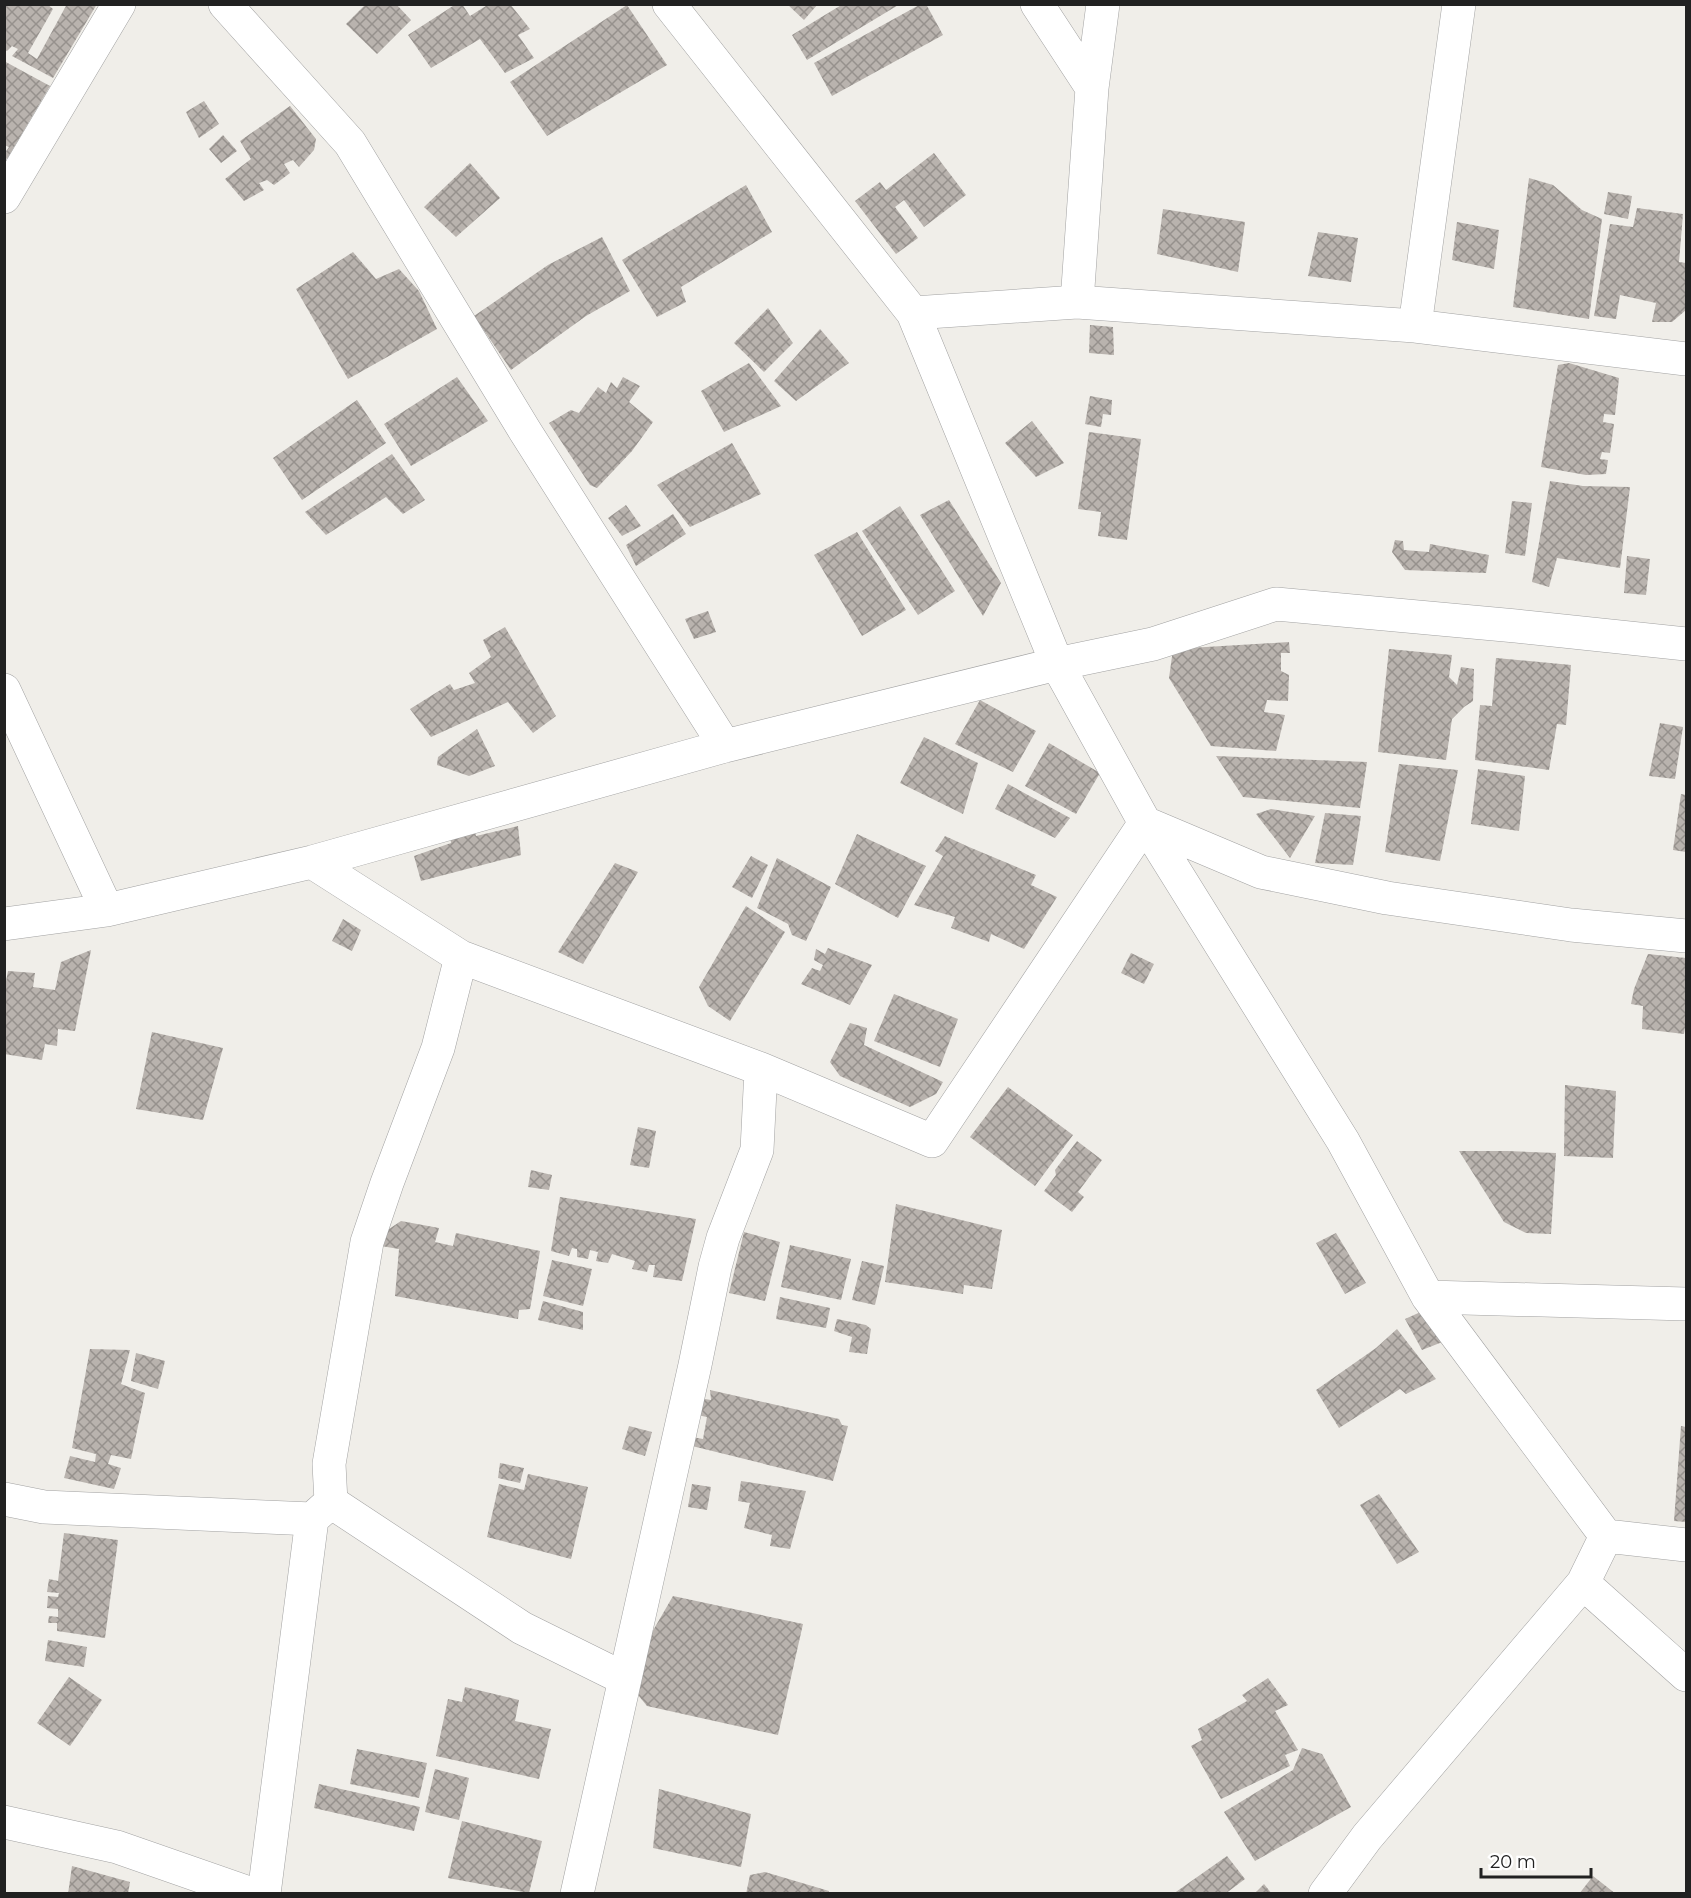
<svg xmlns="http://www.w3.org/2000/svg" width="1691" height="1898" viewBox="0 0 1691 1898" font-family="Montserrat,sans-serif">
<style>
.building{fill:url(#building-cross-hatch)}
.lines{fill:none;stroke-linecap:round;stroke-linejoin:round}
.minor-casing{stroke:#a2a2a2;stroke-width:34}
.minor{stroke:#fff;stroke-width:33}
</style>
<defs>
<pattern id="building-cross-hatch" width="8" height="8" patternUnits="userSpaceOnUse" patternTransform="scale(1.5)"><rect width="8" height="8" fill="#b9b3ae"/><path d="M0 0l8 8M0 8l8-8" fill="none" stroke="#96918d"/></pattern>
</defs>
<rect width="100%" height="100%" fill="#f0eee9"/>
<path class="building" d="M4,4H47L53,9L28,53L37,59L67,4H97L53,78L12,56L18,49L12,46L7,51L4,50Z
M366,4H396L411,20L377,54L346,24Z
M456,4H462L470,16L489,4H510L530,29L518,35L534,58L505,73L480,39L431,68L408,35Z
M787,4H818L804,20Z
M843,4H900L807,60L792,35Z
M921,4H926L943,35L832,96L814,63Z
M627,5L667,65L547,136L510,82Z
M4,61L50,86L7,159L4,157V154L9,147L4,145Z
M204,101L219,124L199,138L186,112Z
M290,106L316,139L314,150L299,167L293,160L284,164L290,173L274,185L267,180L259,183L264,190L244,201L225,179L251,159L240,141Z
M223,135L237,151L221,163L209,149Z
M934,153L966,195L924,227L904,200L895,207L918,238L896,254L855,201L880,182L886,190Z
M470,163L500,198L456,237L424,207Z
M1529,178L1553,185L1582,210L1602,219L1589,319L1513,307Z
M746,185L772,232L681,287L686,302L657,317L622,260Z
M1608,192L1632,196L1628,219L1604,214Z
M1637,208L1683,214L1679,262L1686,263V310L1672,322H1652L1656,303L1620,295L1616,319L1594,316L1610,224L1633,227Z
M1163,209L1245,222L1238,272L1157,254Z
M1457,222L1499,230L1494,269L1452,260Z
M1318,232L1358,238L1351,282L1308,276Z
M602,237L630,291L586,316L511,370L474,316L548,265Z
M353,252L376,279L399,269L419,291L437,329L348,379L296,289Z
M768,308L793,343L764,372L734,343Z
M1090,325L1113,327L1114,355L1089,353Z
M820,329L849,363L796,401L774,381Z
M749,363L781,406L724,432L701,391Z
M1569,363L1619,378L1615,415L1604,414L1603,422L1614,424L1610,453L1602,452L1600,459L1608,460L1606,474L1586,475L1541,467L1558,365Z
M457,377L488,421L411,466L384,424Z
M623,377L640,386L629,402L653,422L632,451L597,488L590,485L549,423L571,410L579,413L598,387L606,393L611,382L617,388Z
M1090,396L1112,400L1111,415L1103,414L1101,427L1085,424Z
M357,400L386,443L302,500L273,458Z
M1032,421L1064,463L1036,477L1005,443Z
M1089,432L1141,439L1127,540L1098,536L1101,512L1078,509Z
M732,443L761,494L690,527L657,485Z
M392,454L425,500L403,514L386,497L326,535L305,512Z
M1550,481L1583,486L1630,487L1620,568L1557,558L1549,587L1532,582Z
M949,500L1001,583L983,616L920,515Z
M1512,501L1532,503L1525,556L1505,553Z
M626,505L641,526L622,536L608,518Z
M900,506L955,591L918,615L862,531Z
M673,514L686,534L636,566L626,545Z
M857,532L906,610L862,636L814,555Z
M1395,540L1403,541L1404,550L1429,552L1430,544L1489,555L1486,573L1405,570L1392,552Z
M1627,556L1650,559L1646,595L1624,593Z
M708,611L716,632L694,639L685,619Z
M505,627L556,716L533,733L508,702L431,737L410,709L450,684L454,690L475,683L469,673L491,657L483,640Z
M1289,642L1290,653H1281V671L1289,675L1288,701L1267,700L1264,712L1285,715L1276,751L1211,746L1169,678L1173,649Z
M1389,649L1452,655L1449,677L1457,685L1461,667L1474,669L1473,701L1464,707L1452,719L1446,760L1378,752Z
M1496,658L1571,665L1566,725L1557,724L1549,770L1475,760L1480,705L1492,706Z
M980,700L1036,731L1013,772L955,744Z
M1660,723L1683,727L1675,779L1649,776Z
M477,729L495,766L469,776L437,765L438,757Z
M924,737L978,763L963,814L900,783Z
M1049,743L1100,773L1076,814L1025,786Z
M1216,756L1367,762L1360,808L1243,797Z
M1399,764L1458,770L1440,861L1385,852Z
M1478,769L1525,776L1519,831L1471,824Z
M1008,784L1070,818L1055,838L995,809Z
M1681,794L1686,795V852L1673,850Z
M1271,809L1315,816L1290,858L1256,814Z
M1325,813L1361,816L1353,865L1315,863Z
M474,826L476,836L518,826L521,855L421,881L414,856L451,843L450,834Z
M857,834L926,866L898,918L835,884Z
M945,836L969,847L1036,875L1031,885L1057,897L1024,949L991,934L989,942L951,928L955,917L914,905L943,856L935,851Z
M751,856L768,865L752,898L732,887Z
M777,858L831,887L806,941L792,935L788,924L757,908Z
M615,863L638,872L583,964L558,952Z
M746,906L785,932L730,1021L708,1006L699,987Z
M343,919L361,930L352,951L332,941Z
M828,948L872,965L850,1005L801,984L812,968L820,971L823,965L814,960L816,949L825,954Z
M91,950L75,1031L58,1029L57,1046L45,1044L42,1060L4,1054V981H6L8,971L35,973L33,987L55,990L61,962Z
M1131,953L1154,964L1144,984L1121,973Z
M1648,954L1686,958V1021L1684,1034L1642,1029L1643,1006L1631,1004L1634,989Z
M894,994L958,1019L940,1067L874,1041Z
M850,1023L867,1028L864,1045L943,1082L936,1094L910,1107L840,1076L830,1062Z
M152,1032L223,1048L203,1120L136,1109Z
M1565,1085L1616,1091L1613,1158L1564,1156Z
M1008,1087L1073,1135L1035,1186L970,1137Z
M638,1127L656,1131L649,1168L630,1165Z
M1077,1141L1102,1160L1078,1192L1084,1197L1072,1212L1044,1191L1056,1175L1055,1170Z
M1459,1151H1507L1556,1153L1551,1234L1526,1233L1504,1222Z
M531,1170L552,1175L549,1190L528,1187Z
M560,1197L696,1219L682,1281L653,1277L655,1265H649L647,1272L632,1269L635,1261L612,1254L608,1263L596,1261L598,1252L590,1250L588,1259L577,1257V1249L572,1248L569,1256L551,1251Z
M896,1204L1002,1230L992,1289L964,1285L963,1294L885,1282Z
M401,1221L439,1228L435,1242L453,1246L456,1233L540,1251L530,1309L519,1310L518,1319L395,1296L399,1249L381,1246L383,1233Z
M744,1232L780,1242L765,1301L729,1293Z
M1336,1233L1366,1283L1345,1294L1316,1243Z
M790,1245L851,1259L841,1300L781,1287Z
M552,1260L592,1269L583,1306L543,1296Z
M862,1261L884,1266L875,1305L852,1300Z
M780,1297L830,1308L826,1328L776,1319Z
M543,1301L583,1312V1330L538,1320Z
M1425,1310L1445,1341L1422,1350L1405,1319Z
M837,1319L866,1325L871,1329L867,1354L849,1352L852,1337L834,1331Z
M1397,1329L1436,1379L1406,1394L1400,1389L1339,1428L1316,1390L1376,1348Z
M90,1349L130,1350L121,1384L145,1393L131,1459L111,1455L108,1464L121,1468L114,1489L64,1478L70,1456L95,1462L96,1454L72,1448Z
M136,1353L165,1361L158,1389L131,1381Z
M710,1390L839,1419L842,1425L848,1426L833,1481L692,1446V1437L703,1439L707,1417L697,1415L699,1398L711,1400Z
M629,1426L652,1432L645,1456L622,1449Z
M1681,1426L1686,1427V1522L1674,1521Z
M500,1463L524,1468L520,1483L498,1478Z
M528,1474L588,1487L571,1559L487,1537L499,1484L524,1490Z
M741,1481L806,1491L790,1549L770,1546L772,1535L744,1528L750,1503L738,1501Z
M692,1484L711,1487L707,1510L688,1507Z
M1379,1494L1419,1552L1397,1564L1360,1505Z
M64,1533L118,1540L105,1638L57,1631V1623H48L49,1616L58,1617V1609L47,1608L48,1596L58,1597L59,1593L47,1592L49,1579L58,1581Z
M673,1596L803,1624L778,1735L647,1706L625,1679Z
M48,1640L87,1647L84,1667L45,1661Z
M69,1677L102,1700L70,1746L37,1723Z
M1268,1678L1288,1705L1275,1711L1298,1750L1285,1755L1290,1766L1221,1799L1191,1746L1202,1740L1198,1729L1247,1701L1242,1695Z
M465,1687L519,1700L515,1721L551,1729L539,1779L436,1756L448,1699L462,1702Z
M1302,1748L1322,1754L1351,1807L1255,1861L1224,1812L1293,1770Z
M357,1749L427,1763L419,1798L350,1784Z
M435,1769L469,1778L459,1820L425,1812Z
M319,1784L420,1807L414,1831L314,1808Z
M659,1789L751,1814L741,1867L653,1848Z
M462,1821L542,1841L529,1893L448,1878Z
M1227,1856L1245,1879L1225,1894H1173Z
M72,1866L130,1882L128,1894H68Z
M765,1872L829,1891V1894H746L750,1875Z
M1593,1876L1616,1894H1579Z
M1264,1884L1272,1894H1254Z"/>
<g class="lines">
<defs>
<path id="minor" d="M225,4L350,143L525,431L725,746
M669,4L913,313L1057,664L1145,823L1343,1141L1428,1297L1606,1536L1583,1583L1686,1675
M1037,4L1092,88
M4,197L119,4
M1077,302L1092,88L1103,4
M913,313L1077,302L1415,326L1686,359
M1415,326L1459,4
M4,690L107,910
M312,862L461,957L761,1069L932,1141L1145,823L1261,872L1387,898L1571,925L1686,936
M4,924L107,910L312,862L725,746L1057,664L1153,644L1276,604L1516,626L1686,644
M1428,1297L1686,1304
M4,1499L44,1507L312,1519
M331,1502L522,1628L625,1679
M1606,1536L1686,1545
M4,1822L117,1847L252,1894
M264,1894L312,1519L331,1502L329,1464L367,1242L387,1183L438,1048L461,957
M577,1894L695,1365L715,1267L723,1238L757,1150L761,1069
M1325,1894L1367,1837L1583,1583"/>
</defs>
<use href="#minor" class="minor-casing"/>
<use href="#minor" class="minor"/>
</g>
<rect width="1691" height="1898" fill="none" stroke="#212121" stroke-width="12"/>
<path d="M1481 1868v9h110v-9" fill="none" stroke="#212121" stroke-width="3"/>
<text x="1490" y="1868" font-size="18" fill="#212121" stroke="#ffffff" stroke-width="4.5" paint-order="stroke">20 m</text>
</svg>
